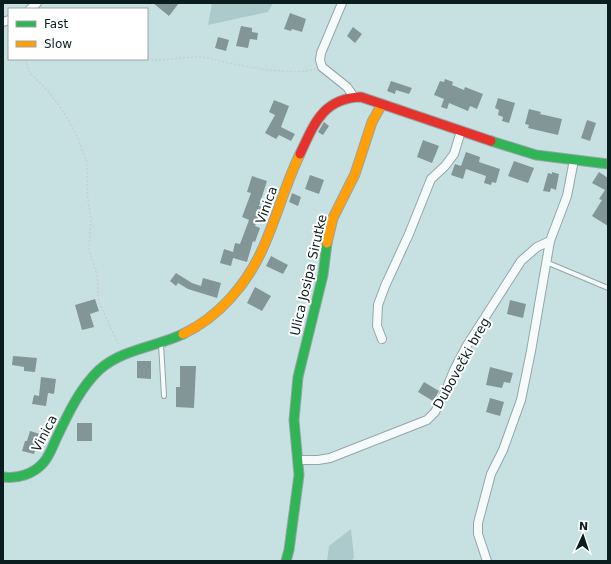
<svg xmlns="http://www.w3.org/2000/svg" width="611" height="564" viewBox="0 0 611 564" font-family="'DejaVu Sans',sans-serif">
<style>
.green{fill:#accacc}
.building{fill:#829698}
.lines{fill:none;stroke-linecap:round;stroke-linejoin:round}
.lane-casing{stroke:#92a6a8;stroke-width:6}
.street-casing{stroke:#92a6a8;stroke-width:10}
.fast-casing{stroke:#92a6a8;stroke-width:11}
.slow-casing{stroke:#92a6a8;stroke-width:11}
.jam-casing{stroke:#92a6a8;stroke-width:11}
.path{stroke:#c7cfcf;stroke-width:1.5;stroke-dasharray:2 2;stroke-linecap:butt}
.lane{stroke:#f7fafb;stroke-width:4}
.street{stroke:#f7fafb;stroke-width:8}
.fast{stroke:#30b455;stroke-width:9}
.slow{stroke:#ff9f0a;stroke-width:9}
.jam{stroke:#e5322d;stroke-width:9}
.labels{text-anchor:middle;stroke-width:4;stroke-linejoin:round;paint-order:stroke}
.street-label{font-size:13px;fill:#0b1e1f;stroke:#fff}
</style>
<rect width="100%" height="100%" fill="#c7e1e3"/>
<path class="green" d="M212,3H273L268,12L208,25Z
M351,529L354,557L352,561H327L329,546Z"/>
<path class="building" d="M153,3H179L169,16Z
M290,13L306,19L302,32L292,29L291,31L284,29Z
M241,26L252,28V32L258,33L257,40L250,39L248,48L236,46Z
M353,27L362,34L355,43L347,36Z
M218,37L229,40L226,51L215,48Z
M445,79L453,82L452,85L464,90L465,87L483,94L477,109L470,106L468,111L449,103L447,109L441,107L444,99L434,95L440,81L444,82Z
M391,81L412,88L409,94L396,90L395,94L387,91Z
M498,98L515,103L509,123L502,121L503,117L498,115L499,110L495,108Z
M274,100L289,106L281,127L295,134L291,141L279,135L276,139L265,133L275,115L269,112Z
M529,109L541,112L540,114L562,119L558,135L528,128L529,125L525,124Z
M587,120L596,123L590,141L581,138Z
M324,122L329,126L323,135L318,132Z
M423,140L439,146L432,163L417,157Z
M466,152L480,157L479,162L500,169L496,183L492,182L491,185L484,183L486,176L466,169L463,179L451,175L455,164L461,166Z
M514,161L534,168L528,183L508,176Z
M552,172L559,174L556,190L551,188L550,192L543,191L548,173L552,174Z
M599,172L608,178V226L592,216L602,200L599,199L605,190L592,183Z
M310,175L324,180L319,194L305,189Z
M252,176L267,181L259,206L262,207L255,226L260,228L255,242L253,241L247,262L233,258L231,266L220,263L224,249L233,252L235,243L240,244L249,220L242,217L251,193L247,192Z
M292,193L301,197L298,206L289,202Z
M271,256L288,265L283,274L266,266Z
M176,273L192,283L201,286L203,278L221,283L217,298L188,289L178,283L176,286L170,281Z
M255,287L271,296L262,311L247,303Z
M95,299L99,311L90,314L94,327L82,330L75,305Z
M510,300L526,304L523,318L507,314Z
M13,356L37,358L35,372L24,371V367L12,365Z
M137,361H151V379L137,378Z
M180,366H196L194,408L176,407V387H180Z
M490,367L513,373L510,383L504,382L502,388L486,385Z
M41,377L56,379L54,394L48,393L46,406L32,404L34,395L39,396Z
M424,382L439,391L433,401L418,392Z
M490,398L504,402L500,416L486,412Z
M77,423H92V441H77Z
M30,431L40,434L34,454L22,451L25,441H27Z"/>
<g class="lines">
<defs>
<path id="lane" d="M546,262L608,288
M161,344L164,396"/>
<path id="street" d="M342,3L321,53L320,60L322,67L347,87L354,97
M30,9L37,3
M3,22L9,20
M382,339L377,326L378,305L385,286L409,234L431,179L445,166L454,154L461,131
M298,460H318L330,458L427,420L435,412L444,395L454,370L466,347L521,261L537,247L550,241
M487,561L478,534V523L491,474L503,450L521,400L531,351L550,241L567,196L574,160"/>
<path id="fast" d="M491,141L536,155L608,164
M3,477C18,479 34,474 44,462C50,455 53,445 57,437C68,414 80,388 99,370C122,349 156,347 183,334
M286,561L289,550L299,475L294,420L298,377L323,275L327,243"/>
<path id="slow" d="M327,243L333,218L355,174L372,122L382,104
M183,334C219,317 247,284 263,248C277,217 285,185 300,154"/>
<path id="jam" d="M300,154C314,124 323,98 361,97L491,141"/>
</defs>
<use href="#lane" class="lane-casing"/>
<use href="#street" class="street-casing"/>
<use href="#fast" class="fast-casing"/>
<use href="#slow" class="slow-casing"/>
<use href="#jam" class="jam-casing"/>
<path class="path" d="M25,59L30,73L49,92L65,114L78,138L87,163V192L91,221L89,249L97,275L99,303L119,345
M147,59C166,62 184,56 202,57C210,58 216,60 224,62C247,67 293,76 315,69"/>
<use href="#lane" class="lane"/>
<use href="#street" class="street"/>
<use href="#fast" class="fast"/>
<use href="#slow" class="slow"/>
<use href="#jam" class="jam"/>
</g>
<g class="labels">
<g class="street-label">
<text transform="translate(266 205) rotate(-70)" y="5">Vinica</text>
<text transform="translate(308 275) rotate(-77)" y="5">Ulica Josipa Sirutke</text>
<text transform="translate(461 363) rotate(-61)" y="5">Dubovečki breg</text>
<text transform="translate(44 433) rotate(-62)" y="5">Vinica</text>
</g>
</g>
<rect width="611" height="564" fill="none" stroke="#0b1e1f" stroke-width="8"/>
<rect x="8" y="8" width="140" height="52" fill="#ffffff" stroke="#9da5a5"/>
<rect x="16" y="21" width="20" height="6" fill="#30b455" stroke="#9da5a5"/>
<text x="44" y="28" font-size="12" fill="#0b1e1f">Fast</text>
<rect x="16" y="41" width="20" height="6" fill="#ff9f0a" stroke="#9da5a5"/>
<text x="44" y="48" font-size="12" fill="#0b1e1f">Slow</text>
<g transform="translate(583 536) rotate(3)" stroke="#ffffff" stroke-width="3" paint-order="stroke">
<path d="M0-3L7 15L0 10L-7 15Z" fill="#0b1e1f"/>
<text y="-6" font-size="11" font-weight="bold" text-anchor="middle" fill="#0b1e1f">N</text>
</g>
</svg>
